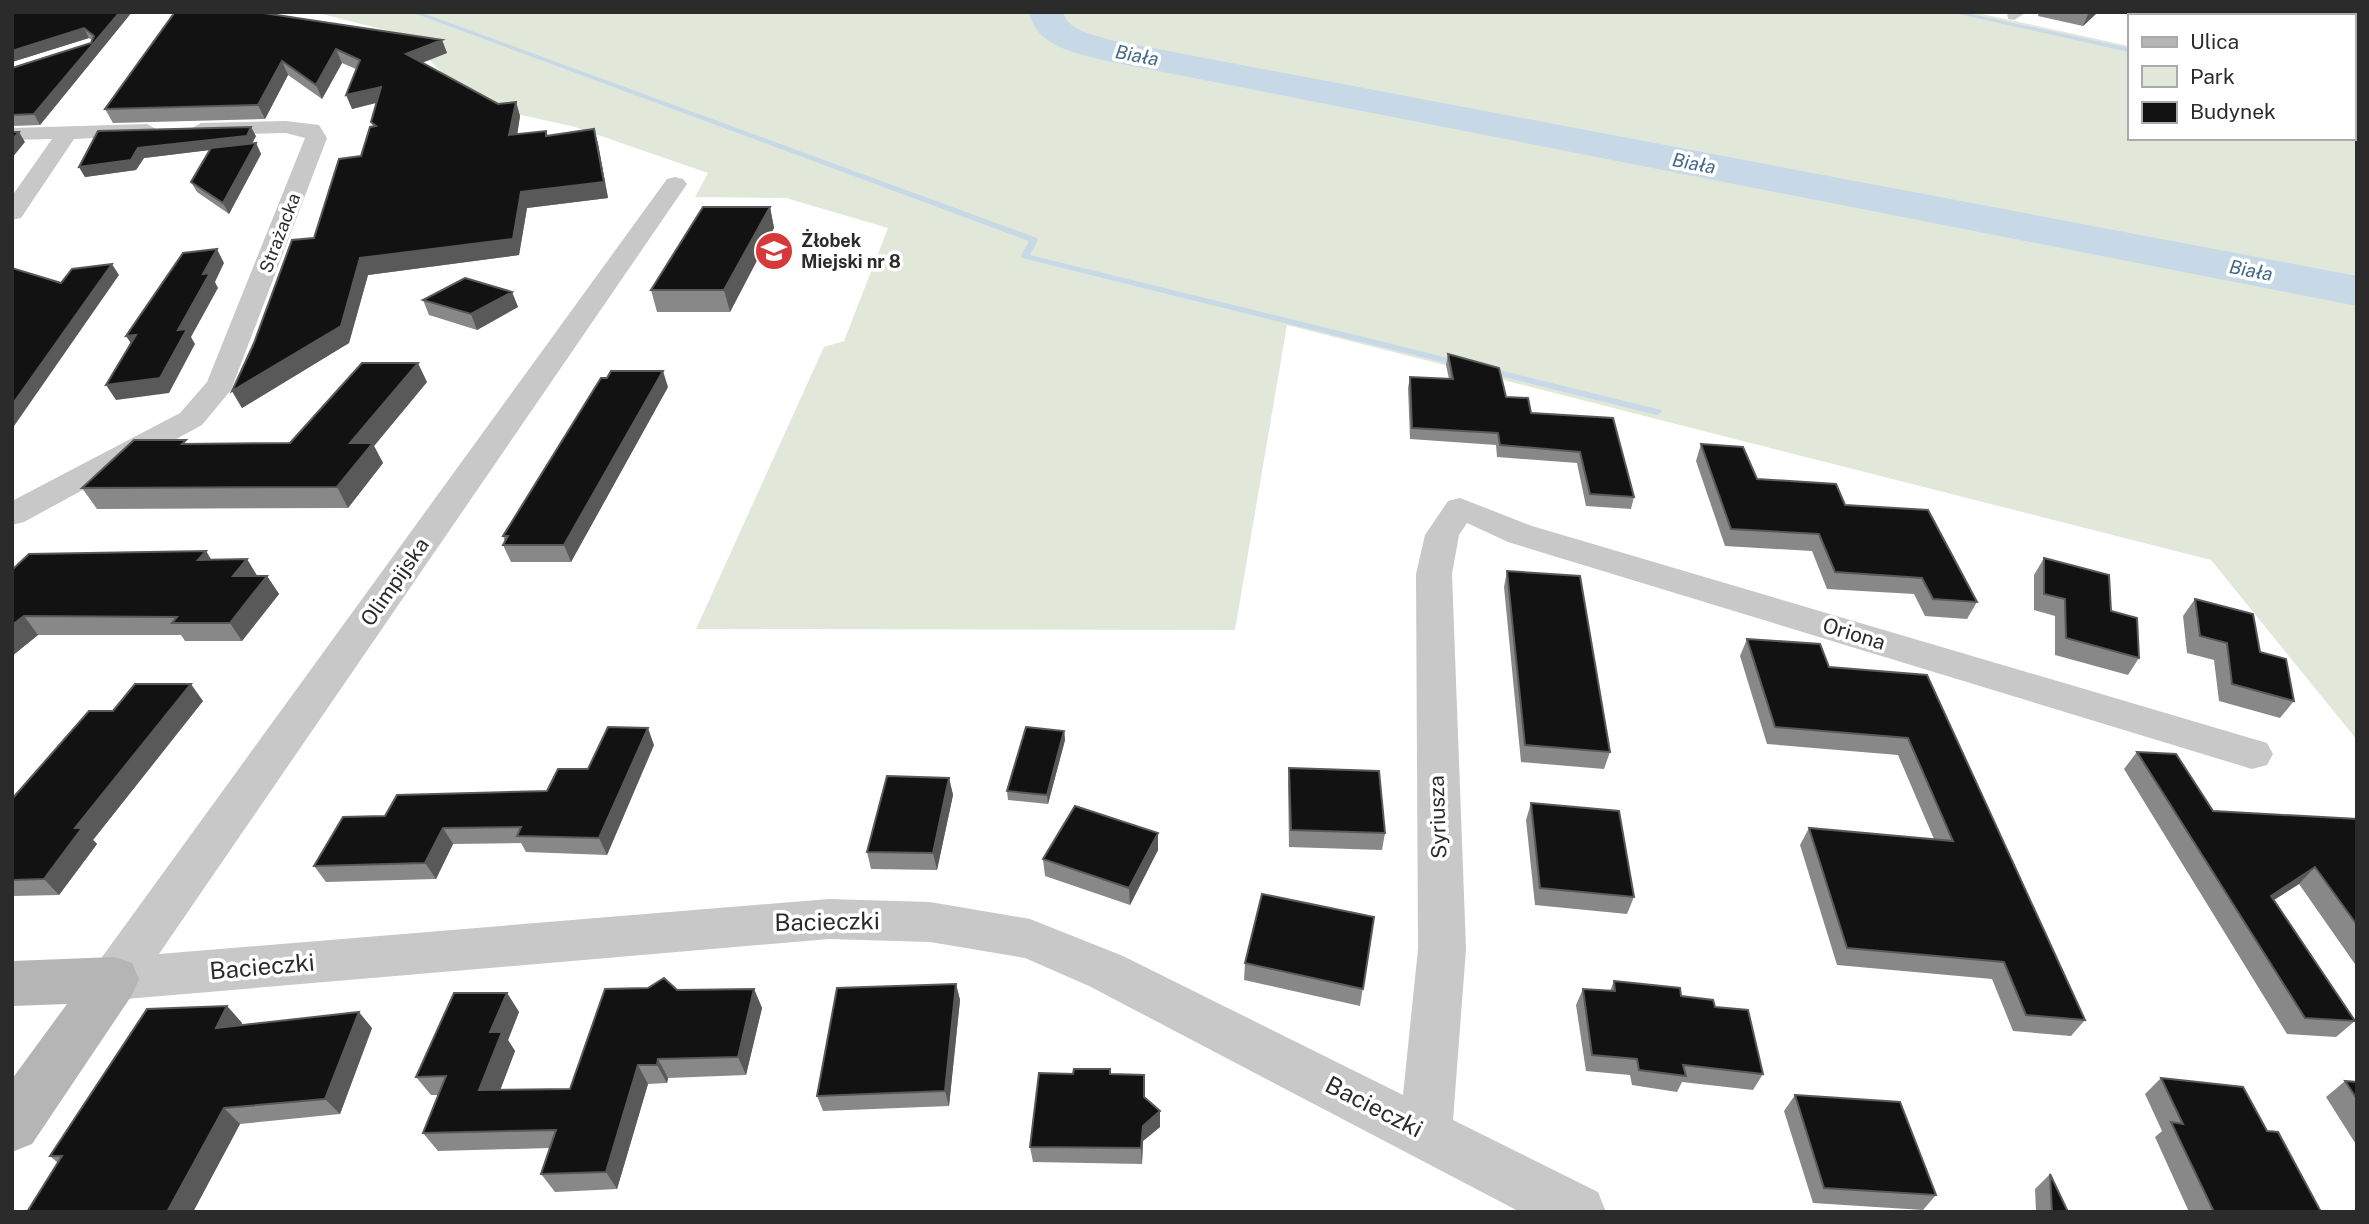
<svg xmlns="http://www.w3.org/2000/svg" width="2369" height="1224" viewBox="0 0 2369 1224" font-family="'Public Sans',sans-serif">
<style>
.green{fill:#e1e8da}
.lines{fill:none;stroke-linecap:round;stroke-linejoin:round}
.stream{fill:#c7d8e7;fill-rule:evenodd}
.river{fill:#c7d8e7;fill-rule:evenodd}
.street{fill:#c8c8c8;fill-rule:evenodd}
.secondary{fill:#b5b5b5;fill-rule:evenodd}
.wall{fill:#888}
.shaded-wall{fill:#595959}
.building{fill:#121212;stroke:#595959;stroke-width:2}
.labels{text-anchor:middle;stroke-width:7;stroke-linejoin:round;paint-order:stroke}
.far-street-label{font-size:18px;fill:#2b2b2b;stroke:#fff}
.far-poi-label{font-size:18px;font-weight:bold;fill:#2b2b2b;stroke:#fff;text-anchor:start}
.far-water-label{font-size:19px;font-style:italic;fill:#406787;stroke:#fff}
.street-label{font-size:21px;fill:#2b2b2b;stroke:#fff}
.near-street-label{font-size:24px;fill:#2b2b2b;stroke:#fff}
</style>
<rect width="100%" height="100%" fill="#fff"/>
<path class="green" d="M314,12H1973L2129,46V138H2353V94L2357,95V740L2211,560L1287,325L1235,630L696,629L824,347L844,341L888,228L786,198L695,197L708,173L575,127L473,104L405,35Z"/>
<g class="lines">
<path class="stream" d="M411,12H420L1037,238L1038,240L1030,255L1465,362L1467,364L1462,367L1022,258L1021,256L1029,241Z
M1950,12H1962L2129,48V52Z
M2353,97H2357V101H2353Z
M1483,366L1661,410L1662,412L1657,415L1480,371V367Z"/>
<path class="river" d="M1029,12H1063C1068,31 1093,34 1110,40L2357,276V306L1102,60C1073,52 1036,46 1029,12Z"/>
<path class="street" d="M2007,12H2027L2014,20L2008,19Z
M2150,12H2168L2165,16H2147Z
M286,121L319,125L327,138L231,390L202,425L24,522L12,525V501L180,413L207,382L305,138L286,133L201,135L190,129L201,123Z
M147,124L158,130L155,135L74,139L21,218L12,220V196L52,139L12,140V128Z
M675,177L683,179L687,184L159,954L829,899L930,902L1030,919L1123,956L1403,1095L1418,949L1416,574L1425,535L1448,501L1460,498L1532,526L2267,743L2273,754L2267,765L2252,769L1508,542L1467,523L1459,535L1452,574L1466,949L1453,1120L1598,1192L1606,1212H1520L1089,986L1025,958L930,942L829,939L114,1000L97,994L90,979L97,964L667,179Z"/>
<path class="secondary" d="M114,957L132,963L139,979L132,995L32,1144L12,1152V1079L67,1004L12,1006V961Z"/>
</g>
<path class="wall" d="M12,12H132L40,125L12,126V68L91,43L92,40L89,38L12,62Z
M175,12L442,40L447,53L422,63L498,104L516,102L520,116L517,134L546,131L548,136L594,129L598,144L608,198L527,208L519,255L368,275L349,343L242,408L232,391L314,238L361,156L373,126L371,122L376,103L352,109L356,69L342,63L322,99L288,75L265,119L113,123L105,109Z
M2039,12H2098L2083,26L2038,16Z
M2353,18L2357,19V86L2353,85Z
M256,136L252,144L256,143L261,154L229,214L197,192L191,182L210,150L144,158L136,170L85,177L79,167Z
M770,207L774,228L730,312H657L651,290Z
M512,292L518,307L477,330L429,315L423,300Z
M1448,354L1506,397L1531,413L1613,418L1634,497L1631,509L1586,506L1577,463L1497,457L1496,445L1410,439L1408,388L1410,377L1449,379L1446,365Z
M427,382L374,446L383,463L348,508L97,509L82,488L188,444L290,443Z
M668,387L571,562H511L503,545L505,542L503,536Z
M1701,444L1757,479L1845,505L1977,602L1967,619L1925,616L1914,594L1827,589L1812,551L1725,546L1696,461Z
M206,551L211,560L257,576H267L279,594L242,641H185L181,635H38L12,656V570Z
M2044,558L2111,611L2139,658L2128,675L2055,655V616L2034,610V575Z
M1507,571L1610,752L1604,769L1521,762L1504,587Z
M2195,599L2260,652L2294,701L2280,718L2219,701L2214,660L2187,653L2183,616Z
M1747,639L1829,667L1927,675L2085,1020L2071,1036L2013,1031L1992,979L1837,965L1800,845L1809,828L1934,839L1898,755L1767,744L1740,656Z
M203,701L93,840L97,844L59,895L12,896V799L113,711Z
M1064,731L1065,740L1048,804L1008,800L1007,791Z
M654,745L607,855L526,852L521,843L453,844L436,879L326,882L314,866L385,816L547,791L588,769Z
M2137,752L2213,811L2357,819V967L2299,884L2274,900L2355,1021L2336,1037L2287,1034L2124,769Z
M1289,768L1385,833L1382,850L1289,847L1288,785Z
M949,778L953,795L937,870L871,869L867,852Z
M1531,803L1634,897L1627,914L1535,905L1526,820Z
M1158,833V850L1130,905L1045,876L1043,859Z
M1374,917L1360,1006L1244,980L1245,963Z
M1614,981L1681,996L1715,1007L1763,1074L1753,1090L1682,1082L1677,1092L1632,1085L1630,1075L1586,1071L1576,1005L1583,989L1610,991Z
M956,984L960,1000L949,1106L823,1111L817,1096Z
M754,989L762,1008L746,1075L668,1078L667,1083L648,1084L617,1189L555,1192L541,1174L550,1148L438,1151L423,1133L438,1095H431L416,1077L507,993L519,1012L508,1040L515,1051L500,1090L570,1089L677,990Z
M227,1006L242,1023L241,1025L372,1028L340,1114L240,1124L193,1212H27L58,1163L50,1156Z
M1073,1074H1111L1145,1097L1160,1111V1127L1143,1141L1142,1164L1033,1162L1030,1147Z
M2161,1078L2267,1131L2321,1212H2189L2155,1137L2162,1131L2145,1094Z
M2345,1081L2357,1082V1146L2326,1097Z
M1795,1095L1936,1195L1923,1210L1813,1203L1784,1111Z
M2050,1174L2068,1212H2036L2035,1189Z"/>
<path class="shaded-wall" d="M120,12H132L40,125L34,114Z
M2089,12H2098L2083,26Z
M84,28L89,38L12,62V51Z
M442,40L447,53L411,67L406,54Z
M336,49L342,63L322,99L316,85Z
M282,61L288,75L265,119L258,105Z
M381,87L387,100L352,109L346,95Z
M516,102L520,116L515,150L509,135Z
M251,127L256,136L251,145L144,158L136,170L85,177L79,167L138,148Z
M594,129L598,144L608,198L527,208L519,255L368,275L349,343L242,408L232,391L360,258L521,192Z
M19,132L25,142L12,158V140Z
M256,143L261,154L229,214L223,203Z
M770,207L774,228L730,312L724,290Z
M217,249L224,263L215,282L218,288L191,337L195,344L169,393L116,400L106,385L178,330L203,274Z
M112,264L119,275L12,429V405Z
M512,292L518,307L477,330L471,314Z
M136,335V351L126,336Z
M418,363L427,382L374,446L383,463L348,508L337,487L350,443Z
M663,371L668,387L571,562L564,545Z
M206,551L217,569L198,560Z
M247,559L258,577L233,576Z
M267,576L279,594L242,641L230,623Z
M24,616L38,635L12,656V625Z
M191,684L203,701L93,840L97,844L59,895L44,879L75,828Z
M648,728L654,745L607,855L599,838Z
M1064,731L1065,740L1048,804L1047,795Z
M949,778L953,795L937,870L933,853Z
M443,828L453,844L436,879L425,863Z
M1158,833V850L1130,905L1129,888Z
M2315,867L2299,884L2255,912L2271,896Z
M956,984L960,1000L949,1106L945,1091Z
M754,989L762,1008L746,1075L738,1057Z
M507,993L519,1012L508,1040L515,1051L493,1109L479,1090L490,1032Z
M227,1006L242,1023L232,1044L216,1028Z
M359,1012L372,1028L340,1114L325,1099Z
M658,1059L668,1078L667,1083L657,1065Z
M638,1065L648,1084L617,1189L606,1172Z
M224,1108L240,1124L193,1212H167Z
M1160,1111V1127L1143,1141L1142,1164L1141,1148L1143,1126Z"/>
<path class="building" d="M12,12H120L34,114L12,115V68L91,43L94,36L84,28L12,51Z
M175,12H257L442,40L406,54L498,104L516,102L509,135L546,131V136L594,129L604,182L521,192L513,239L360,258L341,326L232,391L254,343L292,240L314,238L339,159L361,156L370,127L376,126L371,122L381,87L346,95L360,60L336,49L316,85L282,61L258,105L105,109Z
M2177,12H2340L2349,16H2245L2235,14L2234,16H2174Z
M2353,18L2357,19V67H2353Z
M251,127L247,136L138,148L131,160L79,167L98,131Z
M12,132H19L12,140Z
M256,143L223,203L191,182L211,148Z
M703,207H770L724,290H651Z
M217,249L203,274L210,273L178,330L187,329L160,378L106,385L136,335L126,336L183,253Z
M112,264L12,405V268L61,283L72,269Z
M465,278L512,292L471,314L423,300Z
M1448,354L1499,368L1506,397L1528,398L1531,413L1613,418L1634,497L1590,494L1580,452L1500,445L1498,433L1412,428L1410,377L1453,379Z
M362,363H418L350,443H373L337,487L82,488L134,440H186L182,444L290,443Z
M611,371H663L564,545H503L508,536H503L601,378H607Z
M1701,444L1743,447L1757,479L1836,484L1845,505L1928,510L1977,602L1933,599L1922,578L1835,572L1819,534L1731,529Z
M206,551L198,560L247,559L233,576H267L230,623H172L177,617L24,616L12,625V570L29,554Z
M2044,558L2109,575L2111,611L2137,618L2139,658L2066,638L2065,599L2044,594Z
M1507,571L1580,576L1610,752L1525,745Z
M2195,599L2253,614L2260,652L2286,659L2294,701L2232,684L2227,643L2200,636Z
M1747,639L1820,644L1829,667L1927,675L2085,1020L2026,1015L2004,962L1847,948L1809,828L1953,841L1908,738L1775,727Z
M135,684H191L75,828H82L44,879L12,880V799L89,711H113Z
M608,727L648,728L599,838L517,836L521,827L443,828L425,863L314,866L343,817L385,816L397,795L547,791L558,769H588Z
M1026,727L1064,731L1047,795L1007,791Z
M2137,752L2176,754L2213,811L2357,819V925L2315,867L2271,896L2355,1021L2305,1018Z
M1289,768L1379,771L1385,833L1291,830Z
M887,776L949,778L933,853L867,852Z
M1531,803L1619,811L1634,897L1540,888Z
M1075,806L1158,833L1129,888L1043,859Z
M1262,894L1374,917L1363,989L1245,963Z
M664,978L677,990L754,989L738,1057L658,1059L657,1065H638L606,1172L541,1174L556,1130L423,1133L446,1076L416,1077L454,993H507L490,1032H502L479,1090L570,1089L605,989L648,988Z
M1614,981L1680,988L1681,996L1713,1000L1715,1007L1748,1010L1763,1074L1683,1065L1686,1076L1639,1070L1637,1059L1592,1055L1583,989L1615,991Z
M956,984L945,1091L817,1096L837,988Z
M227,1006L216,1028L359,1012L325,1099L224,1108L167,1212H27L62,1156H50L147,1009Z
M1074,1069H1110V1074L1144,1075V1097L1160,1111L1143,1126L1141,1148L1030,1147L1039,1073L1073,1074Z
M2161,1078L2243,1087L2267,1131L2278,1132L2321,1212H2214L2171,1122L2183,1124Z
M2345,1081L2357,1082V1099Z
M1795,1095L1900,1102L1936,1195L1824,1188Z
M2050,1174L2068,1212H2052Z"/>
<defs>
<symbol id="school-disc" viewBox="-11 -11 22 22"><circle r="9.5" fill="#d7393a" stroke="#fff"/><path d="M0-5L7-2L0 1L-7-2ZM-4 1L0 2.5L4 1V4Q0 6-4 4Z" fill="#fff"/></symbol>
</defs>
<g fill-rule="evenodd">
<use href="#school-disc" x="752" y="229" width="44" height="44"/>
</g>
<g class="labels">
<g class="far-street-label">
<text transform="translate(280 233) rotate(-69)" y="6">Strażacka</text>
</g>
<g class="far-poi-label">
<text x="801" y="247">Żłobek<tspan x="801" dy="21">Miejski nr 8</tspan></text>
</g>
<g class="far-water-label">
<text transform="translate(1137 55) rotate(11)" y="7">Biała</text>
<text transform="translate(1694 163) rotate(11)" y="7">Biała</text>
<text transform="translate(2251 270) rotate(11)" y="7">Biała</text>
</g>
<g class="street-label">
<text transform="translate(395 582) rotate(-55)" y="7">Olimpijska</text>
<text transform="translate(1854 634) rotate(17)" y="7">Oriona</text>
<text transform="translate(1438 817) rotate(-92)" y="7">Syriusza</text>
</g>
<g class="near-street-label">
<text transform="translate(827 922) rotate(-1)" y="8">Bacieczki</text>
<text transform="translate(262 967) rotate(-5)" y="8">Bacieczki</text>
<text transform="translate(1374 1107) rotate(27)" y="8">Bacieczki</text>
</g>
</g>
<rect width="2369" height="1224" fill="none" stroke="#2b2b2b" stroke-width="28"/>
<rect x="2128" y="14" width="228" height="126" fill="#ffffff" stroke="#aaaaaa" stroke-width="2"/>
<rect x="2142" y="37" width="35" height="10" fill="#b5b5b5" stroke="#aaaaaa" stroke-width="2"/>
<text x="2190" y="49" font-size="21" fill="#2b2b2b">Ulica</text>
<rect x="2142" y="66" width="35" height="21" fill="#e1e8da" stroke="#aaaaaa" stroke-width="2"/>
<text x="2190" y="84" font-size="21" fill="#2b2b2b">Park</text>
<rect x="2142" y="102" width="35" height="21" fill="#121212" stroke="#aaaaaa" stroke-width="2"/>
<text x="2190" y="119" font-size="21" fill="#2b2b2b">Budynek</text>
</svg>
